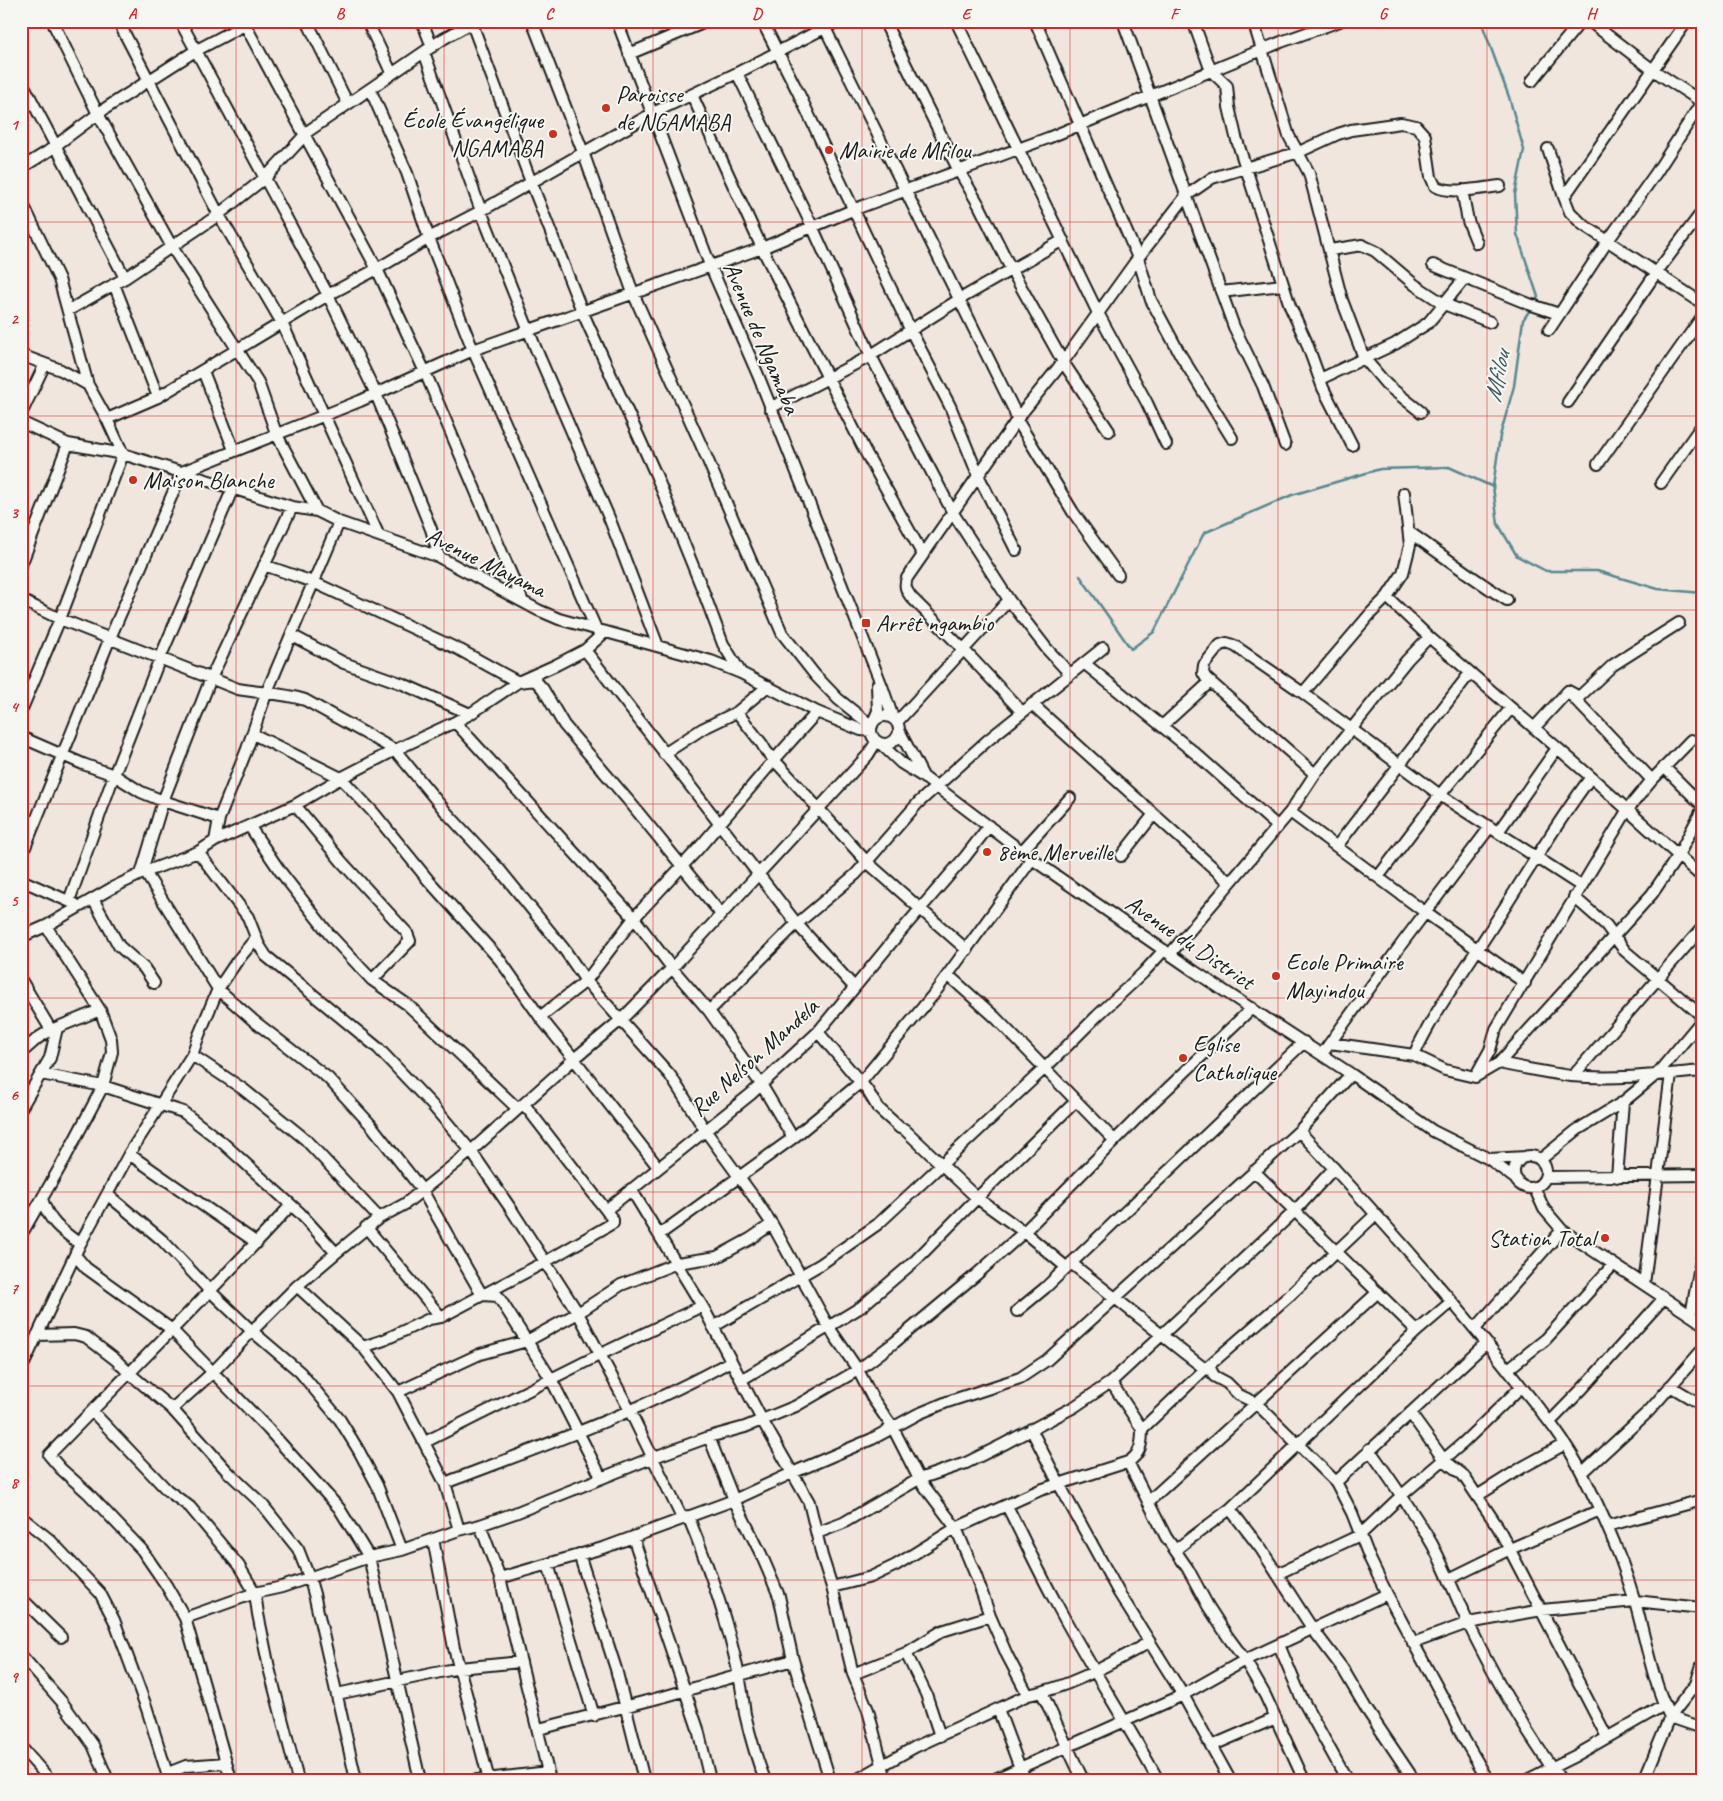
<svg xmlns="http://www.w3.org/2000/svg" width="1723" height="1801" viewBox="0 0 1723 1801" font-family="Caveat,sans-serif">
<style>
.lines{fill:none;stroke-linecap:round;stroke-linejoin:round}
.stream{stroke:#588790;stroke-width:2.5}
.minor-casing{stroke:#1c1c1c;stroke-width:14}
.minor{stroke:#f6f6f2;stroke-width:10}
.grid{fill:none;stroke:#d62828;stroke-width:1;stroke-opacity:0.55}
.poi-dot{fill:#c8321e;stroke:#f6f6f2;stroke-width:2}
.labels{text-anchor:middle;stroke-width:4;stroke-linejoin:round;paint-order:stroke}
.poi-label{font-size:24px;fill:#1c1c1c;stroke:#f6f6f2;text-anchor:start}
.street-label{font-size:24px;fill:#1c1c1c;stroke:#f6f6f2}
.water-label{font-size:25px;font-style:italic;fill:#3f5a60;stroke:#f6f6f2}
.neatline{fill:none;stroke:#d62828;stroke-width:2}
.grid-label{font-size:16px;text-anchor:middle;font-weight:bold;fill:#d62828}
</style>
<rect width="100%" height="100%" fill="#f0e6dd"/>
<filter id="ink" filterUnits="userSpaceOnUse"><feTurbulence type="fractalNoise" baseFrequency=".02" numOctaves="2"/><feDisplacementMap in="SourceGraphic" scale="10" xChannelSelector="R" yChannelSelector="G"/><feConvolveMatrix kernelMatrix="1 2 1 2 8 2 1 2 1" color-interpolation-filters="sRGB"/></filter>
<g filter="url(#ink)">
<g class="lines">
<path class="stream" d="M1481,21L1509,97L1524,150L1515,194L1517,234L1538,297L1535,302
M1532,307L1523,320L1514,386L1500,436L1493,487L1498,524L1517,556L1546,571H1597L1658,589L1702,593
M1080,576L1131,649L1154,632L1204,533L1292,495L1380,469L1449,467L1493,487"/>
<defs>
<path id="minor" d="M52,21L98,114L172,247L258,382L276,433L317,511
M118,21L219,215L282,323L379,536
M180,21L328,295L376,394L431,529L439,557
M243,21L377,269L425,372L523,602
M307,21L348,104
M367,21L392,74
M422,21L432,47
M471,21L531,182L582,311L656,475L702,588L723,644L741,673
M532,21L583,152L633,293L706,456L782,633L815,675L838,699L872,726
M617,21L710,265L758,375L882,686L893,718
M762,21L798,92L911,331L950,406L978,475L1016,550
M884,21L959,171L979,205L1011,269L1063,362L1109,431
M956,21L1098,313L1147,403L1166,444
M1035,21L1138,258L1151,300L1180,354L1232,438
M1123,21L1234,327L1263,386L1285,445
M1193,21L1211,71L1227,86L1229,107L1236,137L1290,306L1306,341L1323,388L1352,445
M1253,21L1289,136L1309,173L1342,300L1364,358L1387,385L1421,412
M822,22L1014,410L1017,420L1073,512L1118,575
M424,52L481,211L536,349L610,520L658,646
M629,54L708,21
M737,73L812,226L871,356L953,513L1009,600L1047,649L1070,674
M21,80L125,278
M1532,81L1581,21
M370,89L407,173L429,238L473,350L597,631
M692,95L762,248L866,453L923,555
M304,134L443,39L475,21
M1548,149L1564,197L1687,21
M21,168L47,152L106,108L195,51L250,22
M1462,190L1468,221L1477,243
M1564,197L1570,212L1582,224L1702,303
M21,200L59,279L88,385
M1330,250L1362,245L1375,251L1415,285L1444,304L1490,322
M1433,265L1529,304L1559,314
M114,284L158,397
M1221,292L1283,285
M69,310L125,278L214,218L266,177L305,135
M1549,330L1607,242L1656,173L1702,102L1653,70L1589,21
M21,355L61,370L88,385L107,419L123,454L60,619L21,711
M203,371L234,450
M1320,379L1395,344L1428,323L1464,279
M1568,402L1656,273L1702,212
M770,408L865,359L960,299L1063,240
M21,414L45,364
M107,419L158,397L328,295L377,269L429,238L481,211L653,113L737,73L838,21
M21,422L68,444L123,454L292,507L317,511L339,522L439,557L538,610L559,619L711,661L741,673L817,712L861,730L871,731
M1598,464L1702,317
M1661,483L1702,425
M1409,532C1441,554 1473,579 1507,600
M21,565L68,444
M264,565L313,582L460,650L518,682L535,680L543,689L564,725L633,806L721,914
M1387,597L1429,637L1591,777L1702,877
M21,600L60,619L238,689C260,693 283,693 305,700L395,750L446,812L499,869L564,949L586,981L670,1075L705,1130L753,1196L772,1224L828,1326L858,1370L873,1399L893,1428L919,1479L956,1528L976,1576L990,1616L1007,1655L1028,1695
M291,635L344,663L403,684L470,714
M585,650L797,924L854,987
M1084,663L1195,753L1277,826
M1303,693L1371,613L1387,597L1403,573L1410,545L1404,493
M1572,696L1652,780
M1032,704L1229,882
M737,712L762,744L766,751L867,862L967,950
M1022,712L964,650L911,597C906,590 904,586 907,578L1021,414L1063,362L1138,258L1186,196L1212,178L1299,152L1338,134L1351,130L1401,123L1416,126L1425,136L1431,177L1435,186C1450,195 1482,188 1500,186
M871 730a14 14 0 1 1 28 0a14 14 0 1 1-28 0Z
M455,722L634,918L672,968L709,1011L761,1084L793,1138
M873,722L878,711L877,685
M897,722L1009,600
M1162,726L1210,682
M1534,728L1568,691L1579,697L1613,665L1679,623
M900,732L924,778
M253,734L341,778L373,812L429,881L500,960L540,1017L574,1059L658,1167
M21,737L83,764L114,775L141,792L163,801L219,819
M881,744L901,763L925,778L1032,859L1194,971L1351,1074L1433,1131L1489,1159L1517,1180
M664,754L702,729L737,712L768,686
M1664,767L1702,805
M1315,774L1206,678L1203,673L1204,665L1220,645L1227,643L1235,646L1303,693L1440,795L1581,886
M295,805L342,862L407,933L410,941L372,980
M1290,812L1426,913L1525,983
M250,827L280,871L329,934L372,980L408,1005L518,1109
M1498,832L1557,748
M215,841L219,819L247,749L266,694L339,522
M1337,846L1470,673
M1022,851L1070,798
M198,852L248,917L259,945L266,956L378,1048L433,1106L471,1151L511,1209L578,1313L628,1407L682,1518
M1121,856L1154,814
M21,857L110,638L182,472L360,401L473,350L762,248L855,209L1048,138L1281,42L1340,21
M145,872L218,989L254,1021L328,1078L371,1125L422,1190L482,1295L498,1296L551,1379L601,1477
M141,874L163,801L211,678L292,507
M1378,877L1440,795L1511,708
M21,880L75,904
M1574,897L1606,925L1625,951L1702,1016
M93,899L119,946L144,968L154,983
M69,901L114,775L160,658L233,488
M21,937L46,926L112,888L145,872L198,852L215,841L295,805L341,778L395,750L455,722L470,714L518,682L556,665L585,650L605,632
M1170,954L1290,812L1315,774L1407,660L1429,637
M948,975L995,1017L1114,1140
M21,980L51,1030
M709,1011L792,928L856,874L918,803L988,740L1103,648
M540,1017L586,981L634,918L698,849L775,759L817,712
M818,1032L867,1090L878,1108L900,1128L904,1129L977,1198L1024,1232L1066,1267
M1330,1043L1403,942L1490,827
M21,1053L38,1038L51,1030L100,1010
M1322,1054L1330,1043L1414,1055L1445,1070L1475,1077L1499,1063C1523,1068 1547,1073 1571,1076C1614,1080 1659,1075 1702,1071
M192,1055L243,1089L305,1139L379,1218
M1414,1055C1434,1011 1468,965 1494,924C1526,875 1556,823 1591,777
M1499,1063L1652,894L1678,856L1702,810
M41,1074L103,1086L183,1112L223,1143L300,1213L336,1253
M1573,1076L1702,928
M1475,1077L1490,1050L1496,1029L1628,809L1652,780L1691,740
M21,1108L50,1058L57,1028
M1299,1131C1370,1206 1440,1285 1505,1366C1532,1401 1562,1433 1582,1473C1603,1514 1622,1557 1635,1602C1646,1641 1652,1680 1670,1717L1702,1728
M129,1154L257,1243
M1514 1172a16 16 0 1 1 32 0a16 16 0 1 1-32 0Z
M1489,1159L1526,1157
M1540,1160L1577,1130L1623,1102L1657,1074L1702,1020
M1254,1171L1417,1331
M1545,1177L1702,1175
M1617,1177L1623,1102
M1534,1187L1544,1209L1562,1230L1702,1323
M631,1189L704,1309L762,1420L809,1502L822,1556L832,1587L853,1674L868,1710L886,1780
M108,1195L162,1240L210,1291L252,1331L300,1372L340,1420L359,1451L377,1485L402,1550
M42,1199C49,1222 61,1230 80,1244
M606,1210L751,1094L818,1032L896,937L965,857L989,826
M366,1227L441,1317
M660,1234L793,1138L861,1082L933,995L1032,859
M21,1235L63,1162L103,1086L112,1052L111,1039L100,1010L46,926
M75,1255L86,1268L171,1329L268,1429L339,1508L369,1557L420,1780
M1071,1263L1183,1352L1205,1369L1211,1370L1214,1376L1227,1383L1239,1395L1256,1403L1336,1482L1352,1513L1370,1559L1387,1594L1449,1709L1464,1739L1488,1780
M1644,1284L1671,1074
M297,1286L363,1347L398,1392L445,1483L459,1530
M1017,1311L1045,1288L1304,1042
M1691,1315L1702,1255
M713,1327L821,1264L878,1224L1045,1068L1097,1016L1143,973L1164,950
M1475,1329L1562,1230
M37,1335L74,1334L86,1337L116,1360L129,1373L172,1409L228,1472L262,1504L298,1549L309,1577L314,1594L356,1780
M363,1347L384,1340L429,1319L441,1317L545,1262L613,1223V1220L606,1210L524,1104
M21,1370L80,1244L129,1154L192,1055L199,1035L218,989L237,961L256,938
M1507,1370L1546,1339L1613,1265
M741,1380L861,1307L916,1260L977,1198L1076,1101
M1111,1382L1142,1429
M1670,1386L1702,1405
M398,1392L480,1354L527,1341L578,1313L621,1285L677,1263L717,1257L750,1239L772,1224
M172,1409L212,1373L252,1331L297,1286L336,1253L379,1218L405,1204L471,1151L574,1059L622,1019L672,968L868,755L876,742
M92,1411L167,1490L190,1507L239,1566L255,1593L258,1614L269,1668L298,1780
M1410,1413L1444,1460L1463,1475L1498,1527L1607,1737
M1550,1422L1583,1388L1664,1298
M1031,1429L1059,1484L1119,1593L1183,1695L1230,1780
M709,1437L734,1500L761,1554L779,1596L793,1660L830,1780
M425,1442L599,1355L702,1306
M1369,1449C1391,1480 1413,1511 1432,1544C1446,1570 1456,1597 1468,1623C1495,1678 1524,1731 1561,1780
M1128,1462L1166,1537L1188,1569L1208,1606L1228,1637L1245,1660L1265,1695L1304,1780
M1582,1473L1649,1411L1702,1350
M1336,1482L1486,1343
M445,1483C542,1446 640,1412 731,1361
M1477,1496L1523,1467L1565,1444
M1148,1502L1378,1292
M1007,1506C1023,1537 1038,1570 1055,1601C1087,1662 1125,1719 1158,1780
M1230,1509L1261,1549L1312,1628L1343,1669L1367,1710L1414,1780
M688,1516C709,1567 728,1622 739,1676C742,1688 743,1701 745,1714C750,1736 756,1758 765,1780
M21,1517L50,1540L100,1593L114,1620L147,1709L169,1780
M480,1525L500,1578L550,1780
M1607,1526L1702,1500
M817,1533L843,1523L919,1479L966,1463L1004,1444L1074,1407L1111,1382L1295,1211L1334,1168
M633,1537L698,1729L710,1780
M433,1539L454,1648L489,1780
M1175,1550L1230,1509L1417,1331L1451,1302
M579,1554L616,1669L644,1780
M548,1564L594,1716
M1277,1574L1360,1535L1402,1495L1463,1443L1521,1387
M500,1578L606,1547L734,1500L792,1473L872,1439L918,1414L947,1402L1020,1378L1047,1360L1299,1131L1351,1074
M1449,1579L1510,1549L1600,1510
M832,1587L871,1577L896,1565L956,1528L1040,1490L1128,1462C1141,1454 1142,1443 1142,1429L1205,1369L1289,1296L1375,1215
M21,1598L61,1637
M185,1618L255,1593L282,1587L369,1557L402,1550L459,1530L480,1525L515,1513L649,1459L709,1437L745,1427L796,1406L858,1370L895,1342L977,1274L1024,1232L1143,1112L1252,1008
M1413,1643L1468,1623L1542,1610L1635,1601L1702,1608
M1279,1645L1301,1697L1347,1780
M906,1653L926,1694L940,1736
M21,1655L62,1702L93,1745L108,1780
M853,1674L906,1653L942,1631L990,1616
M1042,1693L1083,1780
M337,1694L459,1668L521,1662
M998,1709L1020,1768L1026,1780
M539,1729L666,1696L793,1660
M1211,1746L1276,1718
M21,1747L50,1780
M168,1773L186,1766L226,1763
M231,1780L185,1618L166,1585L142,1550L88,1493L61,1469L49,1455C130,1371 213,1291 291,1205
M477,1780L548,1772
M856,1780L915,1747L1028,1695C1071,1687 1111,1663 1150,1642
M993,1780L1183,1695L1245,1660L1387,1594
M1527,1780L1575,1756L1664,1705
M1644,1780L1670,1717L1696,1684L1702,1665"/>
</defs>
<use href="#minor" class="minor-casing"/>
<use href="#minor" class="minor"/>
</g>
</g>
<path class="grid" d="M236,21V1780M444,21V1780M653,21V1780M862,21V1780M1070,21V1780M1278,21V1780M1487,21V1780M21,222H1702M21,416H1702M21,610H1702M21,804H1702M21,998H1702M21,1192H1702M21,1386H1702M21,1580H1702"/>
<g class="poi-dot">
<circle cx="606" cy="108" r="5"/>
<circle cx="553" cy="134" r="5"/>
<circle cx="829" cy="150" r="5"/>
<circle cx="133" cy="480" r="5"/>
<rect x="861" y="618" width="10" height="10" rx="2.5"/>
<circle cx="987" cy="852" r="5"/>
<circle cx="1276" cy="976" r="5"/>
<circle cx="1183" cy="1058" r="5"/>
<circle cx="1605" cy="1238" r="5"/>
</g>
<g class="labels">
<g class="poi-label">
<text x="616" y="102">Paroisse<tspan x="616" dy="28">de NGAMABA</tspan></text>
<text x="543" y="128" text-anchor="end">École Évangélique<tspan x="543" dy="28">NGAMABA</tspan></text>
<text x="839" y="158">Mairie de Mfilou</text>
<text x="143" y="488">Maison Blanche</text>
<text x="876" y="631">Arrêt ngambio</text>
<text x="997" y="860">8ème Merveille</text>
<text x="1286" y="970">Ecole Primaire<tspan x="1286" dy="28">Mayindou</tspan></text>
<text x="1193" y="1052">Eglise<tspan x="1193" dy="28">Catholique</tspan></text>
<text x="1595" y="1246" text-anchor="end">Station Total</text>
</g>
<g class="street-label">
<text transform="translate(762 338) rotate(67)" y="8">Avenue de Ngamaba</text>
<text transform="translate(486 562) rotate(26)" y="8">Avenue Mayama</text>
<text transform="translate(1190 942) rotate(34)" y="8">Avenue du District</text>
<text transform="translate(754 1057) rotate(-42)" y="8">Rue Nelson Mandela</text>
</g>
<g class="water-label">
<text transform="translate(1496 376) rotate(-79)" y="9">Mfilou</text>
</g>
</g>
<rect width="1723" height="1801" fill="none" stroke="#f6f6f2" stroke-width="55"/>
<rect x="28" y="28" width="1668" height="1746" class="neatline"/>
<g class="grid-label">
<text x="132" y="19">A</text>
<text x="340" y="19">B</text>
<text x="549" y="19">C</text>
<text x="757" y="19">D</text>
<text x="966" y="19">E</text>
<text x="1174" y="19">F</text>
<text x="1383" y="19">G</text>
<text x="1591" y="19">H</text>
<text x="14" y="130">1</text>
<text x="14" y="324">2</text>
<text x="14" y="518">3</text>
<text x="14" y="712">4</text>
<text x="14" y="906">5</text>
<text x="14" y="1100">6</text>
<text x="14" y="1294">7</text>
<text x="14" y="1488">8</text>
<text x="14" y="1682">9</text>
</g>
</svg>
